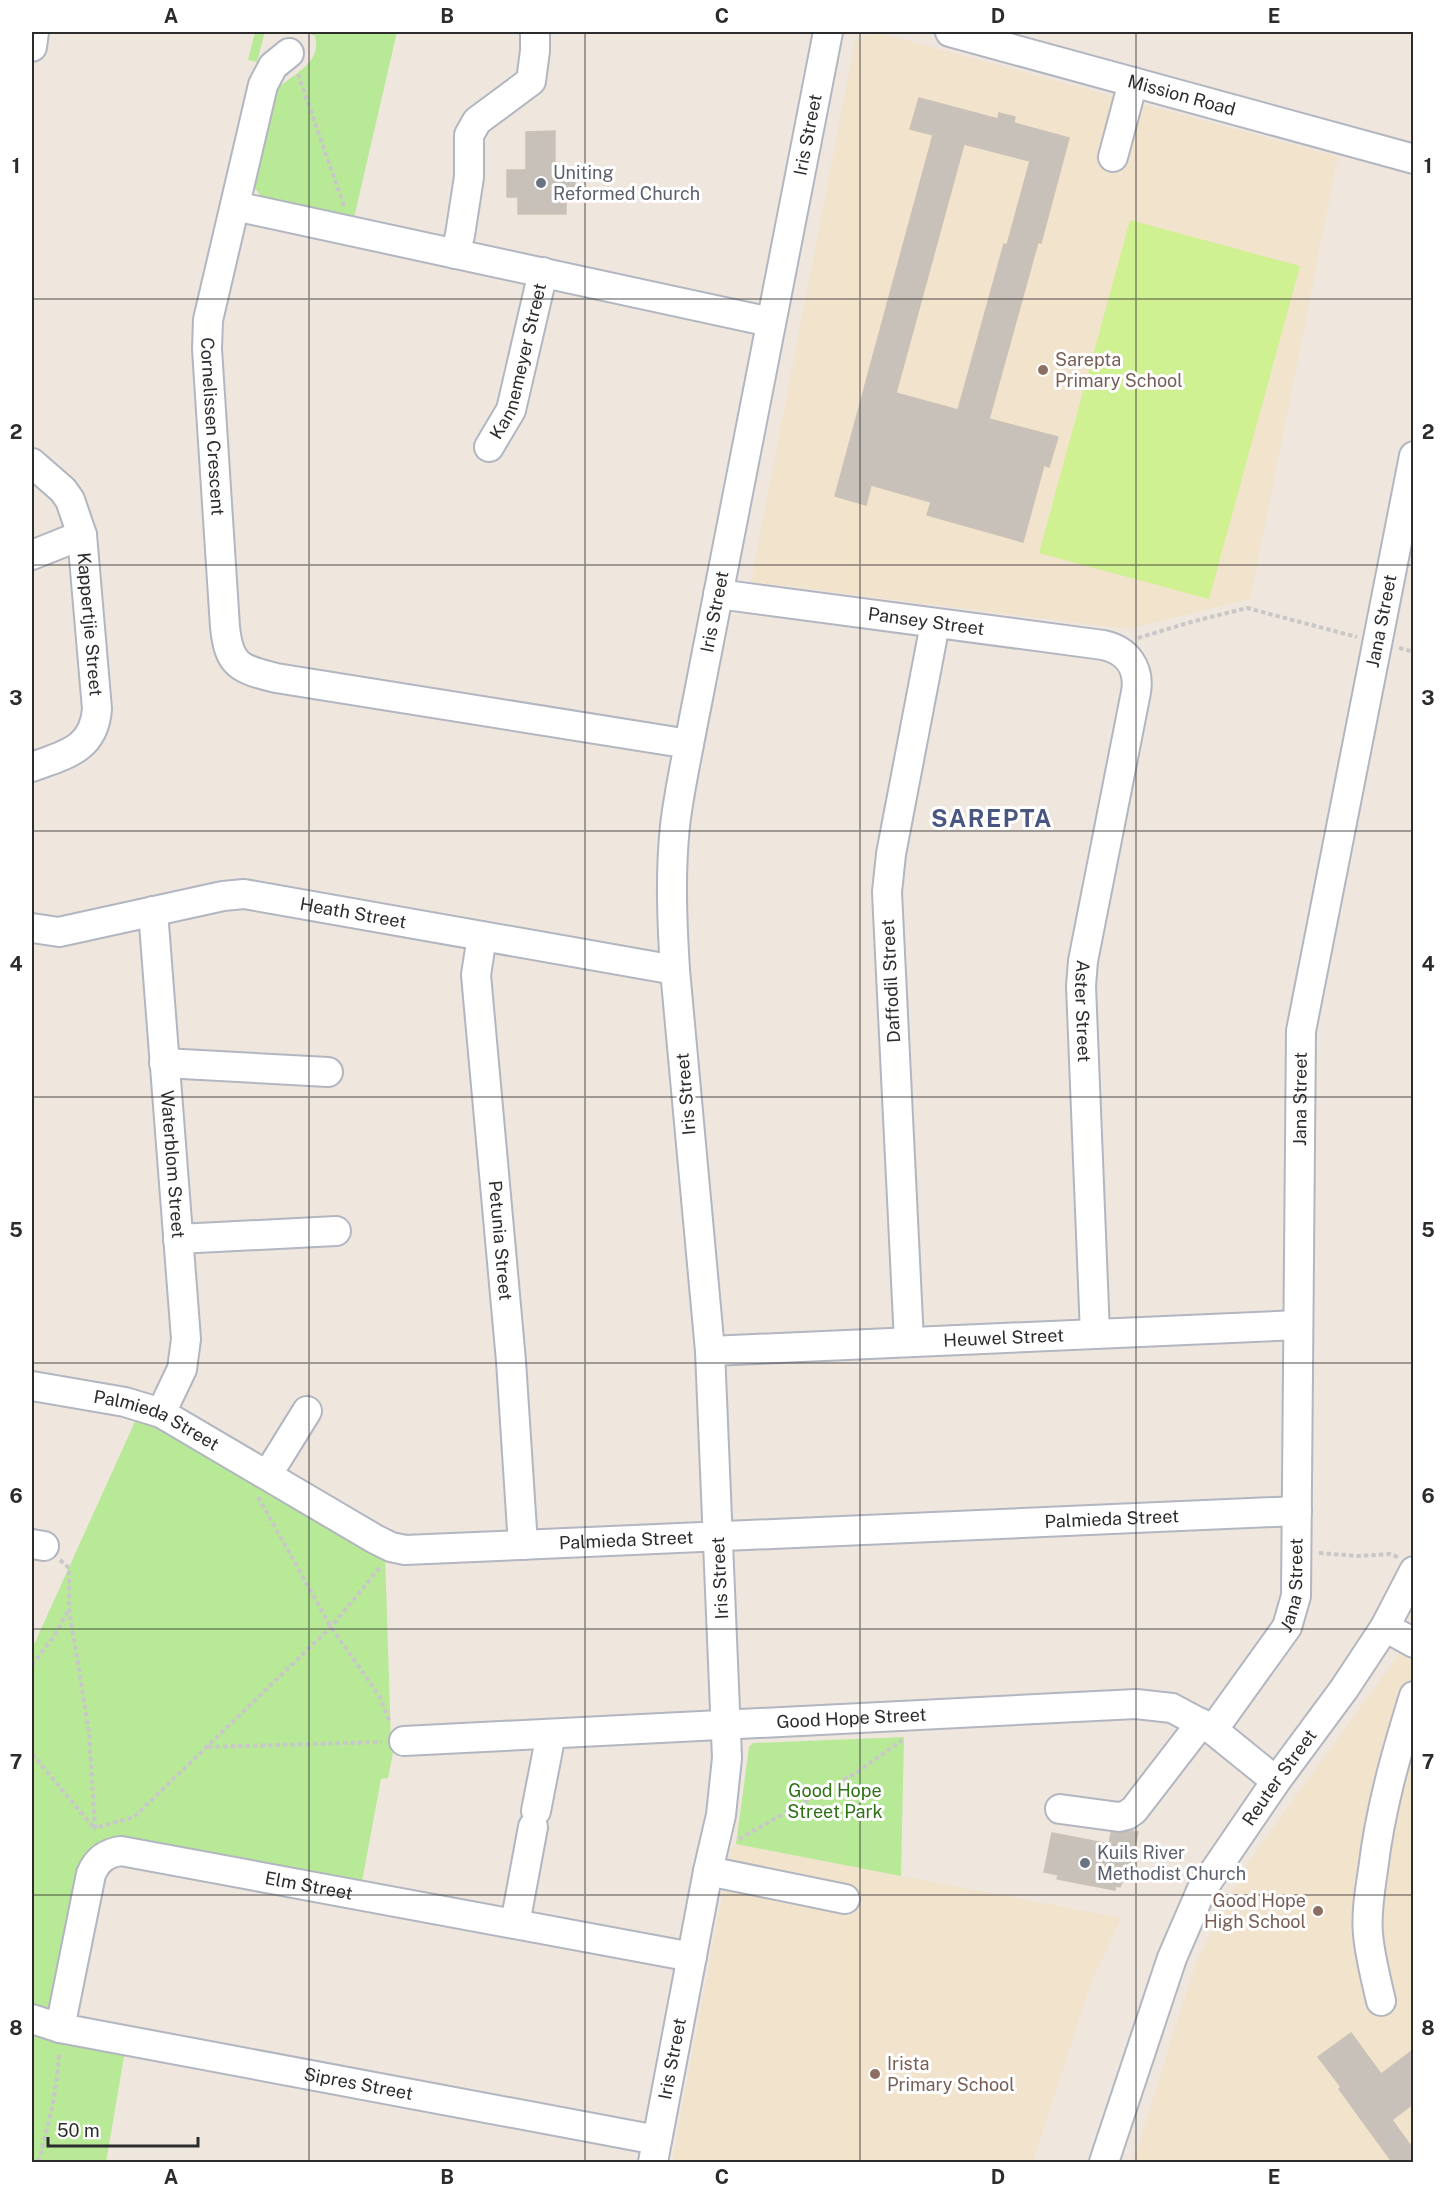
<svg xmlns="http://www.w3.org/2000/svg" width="1445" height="2194" viewBox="0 0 1445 2194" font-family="'Public Sans',sans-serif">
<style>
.education{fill:#f1e3cc}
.green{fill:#b8e996}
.pitch{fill:#cff191}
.building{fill:#c7c1b9;stroke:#cbc2b7;stroke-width:1.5;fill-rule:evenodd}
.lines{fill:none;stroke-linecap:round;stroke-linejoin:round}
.minor-casing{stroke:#b2b6c1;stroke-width:32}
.path{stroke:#c8c8c8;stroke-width:4;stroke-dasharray:4.5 3;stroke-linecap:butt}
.minor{stroke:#fff;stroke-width:28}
.grid{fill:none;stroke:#2c2c2c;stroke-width:1.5;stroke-opacity:0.55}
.worship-dot{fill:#6b7280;stroke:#fff;stroke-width:2}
.education-dot{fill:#8d6e63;stroke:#fff;stroke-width:2}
.labels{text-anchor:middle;stroke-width:6;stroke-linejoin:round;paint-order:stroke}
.street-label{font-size:18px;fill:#2c2c2c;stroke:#fff}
.worship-label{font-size:18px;fill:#5b616d;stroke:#fff;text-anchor:start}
.education-label{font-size:18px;fill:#785e54;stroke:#fff;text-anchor:start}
.park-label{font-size:18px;fill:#2e7115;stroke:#fff}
.district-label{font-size:24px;font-weight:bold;letter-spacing:1.5px;fill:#485681;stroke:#fff}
.neatline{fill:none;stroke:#2c2c2c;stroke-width:2}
.grid-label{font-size:20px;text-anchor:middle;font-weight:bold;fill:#2c2c2c}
</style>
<rect width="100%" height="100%" fill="#efe6de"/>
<path class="education" d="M876,32L1338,157L1250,599L1128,629L751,582L855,41Z
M1413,1629V2162H1133L1196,1962L1249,1861L1394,1661Z
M736,1844L1121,1918L1090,1986L1033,2162H672L731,1848Z"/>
<path class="green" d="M255,32H267L264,35L257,62L248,60Z
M306,32H397L353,222L264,200L254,187L252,179C255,166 268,99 273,93C289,75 323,65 315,36Z
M138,1415L385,1554L391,1742H395L388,1778L381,1779L361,1887L118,1843L51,2005L44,2009L32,2012V1649Z
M904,1737L901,1876L736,1844L749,1747L753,1743Z
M32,2030L125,2051L106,2162H32Z"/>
<path class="pitch" d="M1130,220L1300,266L1209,599L1039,553Z"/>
<path class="building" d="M919,98L998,119L999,113L1015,117L1014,123L1069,138L1041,243L1038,242L989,419L1058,437L1049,467L1044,465L1023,542L927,515L931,502L871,485L866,505L835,496L933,135L910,129ZM964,144L1030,161L1007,245L1004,244L958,410L896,393Z
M555,131V170H575V197H566V214H518V197H507V170H526V132Z
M1131,1831L1138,1832L1132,1859L1120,1887L1115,1886V1890L1057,1879L1058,1875L1044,1872L1052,1833L1109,1844L1111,1833Z
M1351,2033L1381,2074L1413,2050V2104L1392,2120L1413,2149V2163H1393L1339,2089L1341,2087L1318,2057Z"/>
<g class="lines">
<defs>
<g id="minor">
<path id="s1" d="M950,32L1414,159"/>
<path d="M32,47L34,32"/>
<path id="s2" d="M289,53L273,66L263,85L208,320L207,349L225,627C229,666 240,669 276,678L689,744"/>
<path d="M1113,157L1133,82"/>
<path d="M235,206L770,322"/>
<path d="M455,254L460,235L469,177V135L477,121L531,81L535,51V32"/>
<path id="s3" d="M489,447L511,410L543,272"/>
<path id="s4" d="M32,463L63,490L70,500L82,535L97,709C94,750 64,755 32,767"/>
<path d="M32,555L82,535"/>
<path id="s5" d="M718,594L1103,645C1127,650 1140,668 1136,692L1083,961L1081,986L1095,1334"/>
<path id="s6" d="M153,911L186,1339L182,1369L161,1413"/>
<path id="s7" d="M32,928L59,932L223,896L244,894L675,970"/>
<path id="s8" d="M482,936L476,975L511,1361L523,1545"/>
<path d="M164,1063L328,1072"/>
<path d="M178,1239L336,1231"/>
<path d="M909,1342L887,892L891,854L935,624"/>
<path id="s9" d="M710,1351L1298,1325"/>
<path id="s10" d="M32,1386L125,1402L161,1413L375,1539L391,1547L405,1550L1297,1511"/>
<path d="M268,1474L307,1411"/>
<path d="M32,1544L44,1546"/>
<path d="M1385,1627L1414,1643"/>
<path id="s11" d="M1213,1730L1287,1627L1296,1596L1301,1031L1414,456"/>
<path id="s12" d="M404,1741L1136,1704L1172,1708L1213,1730L1276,1781"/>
<path d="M1060,1809L1119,1817L1127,1815L1134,1810L1201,1723"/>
<path d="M536,1811L551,1734"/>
<path d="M708,1871L845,1899"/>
<path d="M515,1924L533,1827"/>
<path d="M1381,2001C1376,1979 1370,1957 1368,1934C1366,1913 1370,1890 1373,1870C1380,1810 1396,1754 1414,1696"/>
<path id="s13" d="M32,2019L60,2028L657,2140"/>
<path id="s14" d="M60,2028L91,1874C97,1860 106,1853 121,1851L692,1957"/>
<path id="s15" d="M653,2162L708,1871L721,1815L727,1758L710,1351L675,970C672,922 670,874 675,826C678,799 684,771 689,744L828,32"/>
<path id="s16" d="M1104,2162L1172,1958L1201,1891L1276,1781L1344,1689L1385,1627L1414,1571"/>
</g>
</defs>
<use href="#minor" class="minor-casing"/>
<path class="path" d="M298,74L344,206
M1138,638L1191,622L1247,608L1357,637
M1399,648L1414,652
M258,1497L331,1627L380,1697L390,1723
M1319,1553L1358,1556L1390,1554L1398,1557
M60,1560L69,1568V1609L89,1732L95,1828L134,1817L331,1627L381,1566
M32,1665L55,1635L69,1609
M208,1747L382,1742
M32,1754L95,1829
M739,1839L856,1773L902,1740
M38,2162C48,2127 58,2089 59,2052"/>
<use href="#minor" class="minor"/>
</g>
<path class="grid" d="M309,32V2162M585,32V2162M860,32V2162M1136,32V2162M32,299H1414M32,565H1414M32,831H1414M32,1097H1414M32,1363H1414M32,1629H1414M32,1895H1414"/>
<g class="worship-dot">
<circle cx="541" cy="183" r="6"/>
<circle cx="1085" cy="1863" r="6"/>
</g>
<g class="education-dot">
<circle cx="1043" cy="370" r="6"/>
<circle cx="1318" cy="1911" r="6"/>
<circle cx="875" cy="2074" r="6"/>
</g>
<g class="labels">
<g class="street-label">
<text dy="6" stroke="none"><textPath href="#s1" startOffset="240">Mission Road</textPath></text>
<text dy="6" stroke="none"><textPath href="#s15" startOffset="2049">Iris Street</textPath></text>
<text dy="6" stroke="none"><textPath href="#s3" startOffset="92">Kannemeyer Street</textPath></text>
<text dy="6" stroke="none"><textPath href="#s2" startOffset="390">Cornelissen Crescent</textPath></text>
<text dy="6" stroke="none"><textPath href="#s15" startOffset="1563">Iris Street</textPath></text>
<text dy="6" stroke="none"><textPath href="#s11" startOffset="1142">Jana Street</textPath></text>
<text dy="6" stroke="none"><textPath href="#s5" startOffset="210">Pansey Street</textPath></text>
<text dy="6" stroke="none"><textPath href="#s4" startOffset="180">Kappertjie Street</textPath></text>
<text dy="6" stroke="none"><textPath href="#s7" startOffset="327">Heath Street</textPath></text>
<text transform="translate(891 981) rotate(-93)" y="6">Daffodil Street</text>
<text dy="6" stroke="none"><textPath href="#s5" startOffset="777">Aster Street</textPath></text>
<text transform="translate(686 1094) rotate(-95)" y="6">Iris Street</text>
<text dy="6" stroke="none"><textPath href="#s11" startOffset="656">Jana Street</textPath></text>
<text dy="6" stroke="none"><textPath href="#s6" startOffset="254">Waterblom Street</textPath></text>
<text dy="6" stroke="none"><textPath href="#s8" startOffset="306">Petunia Street</textPath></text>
<text dy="6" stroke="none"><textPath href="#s9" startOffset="294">Heuwel Street</textPath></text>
<text dy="6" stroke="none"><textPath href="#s10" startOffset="130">Palmieda Street</textPath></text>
<text dy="6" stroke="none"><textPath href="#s10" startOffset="1120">Palmieda Street</textPath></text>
<text dy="6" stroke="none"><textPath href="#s10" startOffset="634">Palmieda Street</textPath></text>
<text transform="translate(720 1578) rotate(-93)" y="6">Iris Street</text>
<text dy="6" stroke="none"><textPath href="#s11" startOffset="170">Jana Street</textPath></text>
<text dy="6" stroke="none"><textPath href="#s12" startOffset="448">Good Hope Street</textPath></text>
<text dy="6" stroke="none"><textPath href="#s16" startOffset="426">Reuter Street</textPath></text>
<text dy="6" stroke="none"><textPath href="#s14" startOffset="388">Elm Street</textPath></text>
<text dy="6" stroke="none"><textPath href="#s15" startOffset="105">Iris Street</textPath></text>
<text dy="6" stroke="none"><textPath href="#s13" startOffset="333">Sipres Street</textPath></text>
</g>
<g class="worship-label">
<text x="553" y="179">Uniting<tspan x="553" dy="21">Reformed Church</tspan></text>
<text x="1097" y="1859">Kuils River<tspan x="1097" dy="21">Methodist Church</tspan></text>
</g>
<g class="education-label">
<text x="1055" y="366">Sarepta<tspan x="1055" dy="21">Primary School</tspan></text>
<text x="1306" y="1907" text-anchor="end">Good Hope<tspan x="1306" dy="21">High School</tspan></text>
<text x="887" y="2070">Irista<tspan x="887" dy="21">Primary School</tspan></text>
</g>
<g class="park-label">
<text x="835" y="1797">Good Hope<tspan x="835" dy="21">Street Park</tspan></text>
</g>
<g class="district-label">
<text x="992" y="827">SAREPTA</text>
</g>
</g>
<rect width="1445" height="2194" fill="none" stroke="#ffffff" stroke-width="66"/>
<path d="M48 2137v9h150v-9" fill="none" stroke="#2c2c2c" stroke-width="3"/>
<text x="57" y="2137" font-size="18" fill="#2c2c2c" stroke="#ffffff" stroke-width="4.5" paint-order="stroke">50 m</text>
<rect x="33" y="33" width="1379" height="2128" class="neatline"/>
<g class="grid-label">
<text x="171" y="23">A</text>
<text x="447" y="23">B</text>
<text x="722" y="23">C</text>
<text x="998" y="23">D</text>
<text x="1274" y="23">E</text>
<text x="16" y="173">1</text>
<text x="1428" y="173">1</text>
<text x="16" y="439">2</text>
<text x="1428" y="439">2</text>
<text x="16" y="705">3</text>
<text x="1428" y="705">3</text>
<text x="16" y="971">4</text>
<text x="1428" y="971">4</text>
<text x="16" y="1237">5</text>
<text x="1428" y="1237">5</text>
<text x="16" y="1503">6</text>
<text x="1428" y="1503">6</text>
<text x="16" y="1769">7</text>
<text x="1428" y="1769">7</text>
<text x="16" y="2035">8</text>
<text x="1428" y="2035">8</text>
<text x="171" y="2184">A</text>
<text x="447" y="2184">B</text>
<text x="722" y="2184">C</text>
<text x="998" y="2184">D</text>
<text x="1274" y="2184">E</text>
</g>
</svg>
